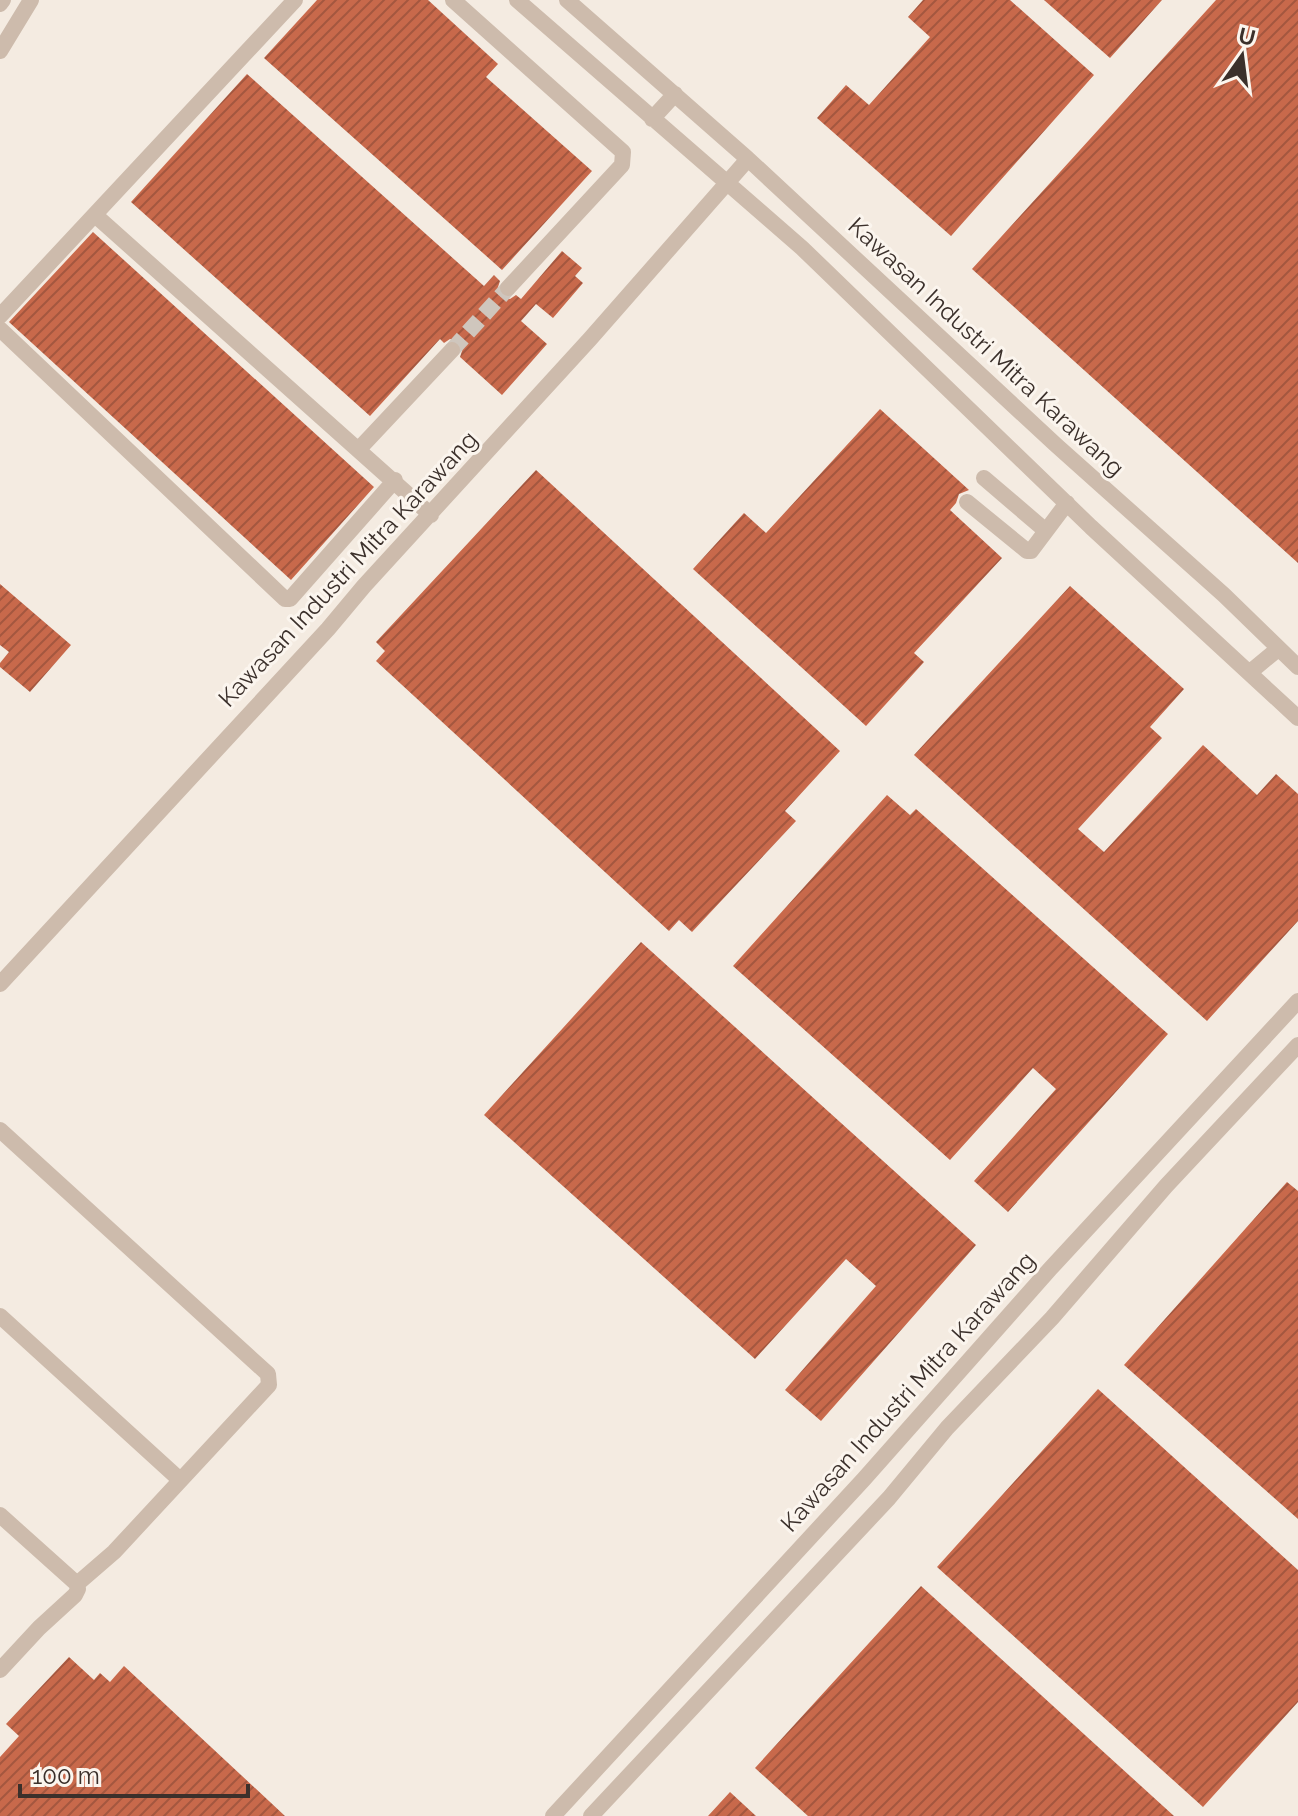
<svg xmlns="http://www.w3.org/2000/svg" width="1298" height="1816" viewBox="0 0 1298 1816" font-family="Raleway,sans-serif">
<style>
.building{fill:url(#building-hatch)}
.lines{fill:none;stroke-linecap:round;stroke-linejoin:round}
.minor-tunnel{stroke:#cfc6bd;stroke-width:16;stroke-dasharray:16 8;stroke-linecap:butt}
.minor{stroke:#cdbbac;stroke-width:16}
.labels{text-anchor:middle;stroke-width:6;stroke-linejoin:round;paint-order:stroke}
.street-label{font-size:24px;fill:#3b302b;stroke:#fbf5ee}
</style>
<defs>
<pattern id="building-hatch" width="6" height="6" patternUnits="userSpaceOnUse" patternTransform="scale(2)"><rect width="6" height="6" fill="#c8694b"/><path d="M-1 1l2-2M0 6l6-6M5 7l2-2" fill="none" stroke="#a4573f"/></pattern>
</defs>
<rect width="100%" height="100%" fill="#f4ebe1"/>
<path class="building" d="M317,0H428L498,64L486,77L592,171L502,270L264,58Z
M923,0H1010L1094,75L951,236L817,118L846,85L869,105L930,37L908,17Z
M1044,0H1162L1110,58Z
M1216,0H1298V563L972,269Z
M247,74L484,286L494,275L500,281L497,290L501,297L510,299L516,295L521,299L562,251L582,268L575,276L583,283L553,318L536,304L521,321L547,344L502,395L460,357L463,348L459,342L450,339L444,343L440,339L370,416L131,202Z
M93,232L374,487L291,580L9,322Z
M880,409L969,490L959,494L956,503L950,510L1002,558L914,653L924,662L866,726L693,569L744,513L766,533Z
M536,470L840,751L785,811L796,821L692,932L679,920L669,931L376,661L385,651L376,642Z
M0,584L71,645L30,692L0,667V663L9,652L0,645Z
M1070,586L1184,689L1150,727L1162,738L1078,829L1104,852L1203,745L1257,795L1276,774L1298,794V921L1207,1021L914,755Z
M887,795L910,815L916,809L1168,1034L1008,1212L974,1181L1056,1089L1033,1068L950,1160L733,966Z
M641,942L976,1245L821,1421L785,1390L876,1286L846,1259L755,1359L484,1115Z
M1287,1182L1298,1191V1519L1124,1365Z
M1098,1389L1298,1570V1702L1203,1807L937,1567Z
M921,1586L1174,1816H808L755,1768Z
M69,1657L94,1680L100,1673L110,1682L124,1666L285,1816H0V1757L19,1736L6,1724Z
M730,1792L756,1816H708Z"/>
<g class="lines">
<path class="minor-tunnel" d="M452,350L508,288"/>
<path class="minor" d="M453,0L623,152L622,165L508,288
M517,0L802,248L1091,527L1298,718
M567,0L748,159L1056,445L1224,595L1298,667
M0,4L3,0
M0,51L31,0
M652,119L675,94
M95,215L431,515
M0,316L295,0
M0,329L285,599H290L395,480
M359,449L452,350
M984,478L1046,531
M967,502L1027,551H1031L1067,503
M1249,673L1278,649
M0,984L328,629L364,586L590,339L748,159
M0,1130L268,1374L269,1385L114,1552L77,1584L78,1589L75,1595L39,1628L0,1670
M0,1316L179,1479
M0,1515L77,1584
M553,1816L864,1479L1050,1269L1298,1001
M591,1816L889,1498L947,1428L1052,1318L1166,1186L1298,1045"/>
</g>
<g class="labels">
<g class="street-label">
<text transform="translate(986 347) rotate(43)" y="8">Kawasan Industri Mitra Karawang</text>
<text transform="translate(348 569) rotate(-47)" y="8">Kawasan Industri Mitra Karawang</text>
<text transform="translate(908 1392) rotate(-48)" y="8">Kawasan Industri Mitra Karawang</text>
</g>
</g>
<g transform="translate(1242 56) rotate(14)" stroke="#fbf5ee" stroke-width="6" paint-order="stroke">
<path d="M0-6L14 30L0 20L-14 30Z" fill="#3b302b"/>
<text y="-12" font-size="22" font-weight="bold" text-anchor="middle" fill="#3b302b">U</text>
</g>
<path d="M20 1784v12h228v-12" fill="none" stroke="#3b302b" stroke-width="4"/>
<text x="32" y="1784" font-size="24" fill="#3b302b" stroke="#fbf5ee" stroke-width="6" paint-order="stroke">100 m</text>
</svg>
